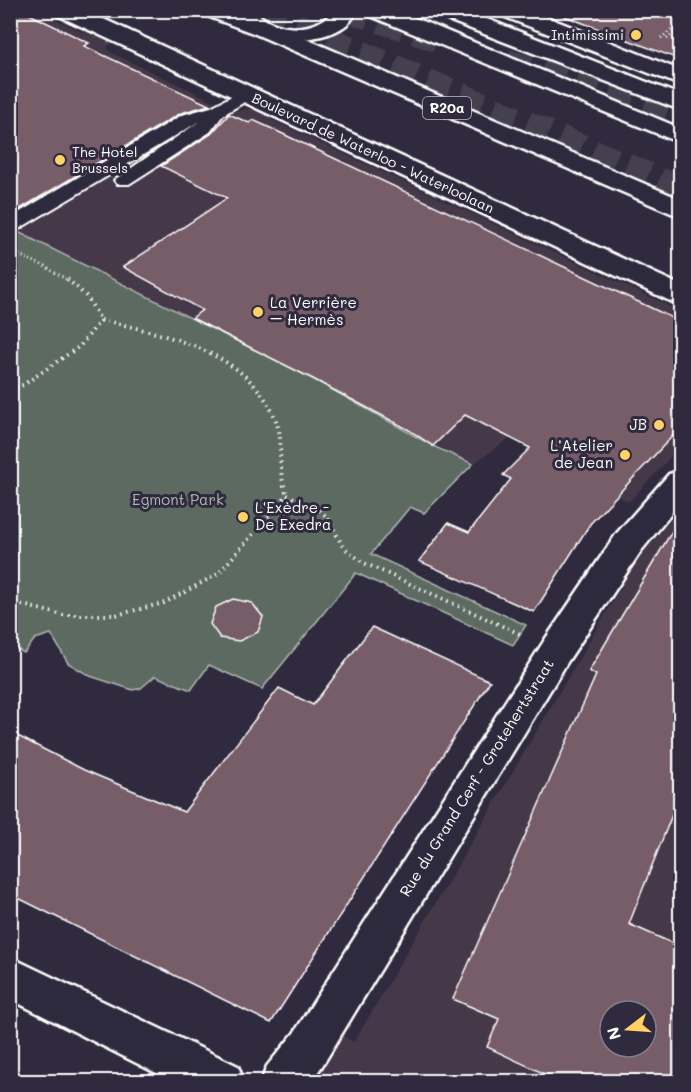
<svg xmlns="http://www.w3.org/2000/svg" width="691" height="1092" viewBox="0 0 691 1092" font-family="Mali,sans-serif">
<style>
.built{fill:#44394a;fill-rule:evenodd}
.green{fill:#5c6b62;stroke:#aeb5b0;stroke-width:1.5}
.building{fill:#765d68;stroke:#fff;stroke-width:1.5;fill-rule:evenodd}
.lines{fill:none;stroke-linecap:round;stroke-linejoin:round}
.trunk-tunnel{stroke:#443f50;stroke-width:24;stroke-dasharray:24 12;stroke-linecap:butt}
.service-casing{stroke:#fff;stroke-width:4}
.pedestrian-casing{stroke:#fff;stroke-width:5}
.minor-casing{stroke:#fff;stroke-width:5}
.primary-casing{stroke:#fff;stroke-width:5}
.path-far1{stroke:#fff;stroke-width:3;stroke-dasharray:1 3;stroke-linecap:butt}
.path{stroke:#fff;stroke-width:4;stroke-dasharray:1.5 4.5;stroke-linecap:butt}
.service{fill:#2f2a3d;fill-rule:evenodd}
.pedestrian{fill:#2f2a3d;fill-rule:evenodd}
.minor{fill:#2f2a3d;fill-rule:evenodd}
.primary{fill:#2f2a3d;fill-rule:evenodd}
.poi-dot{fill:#ffd166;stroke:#2f2a3d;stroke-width:2}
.labels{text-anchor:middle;stroke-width:6;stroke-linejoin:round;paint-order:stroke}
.far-poi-label{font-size:14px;fill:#fff;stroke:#2f2a3d;text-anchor:end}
.shield{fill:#2f2a3d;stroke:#c1bfc5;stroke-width:1.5}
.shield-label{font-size:14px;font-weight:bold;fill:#fff}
.far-street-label{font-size:14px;fill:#fff;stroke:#2f2a3d}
.poi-label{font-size:15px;fill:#fff;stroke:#2f2a3d;text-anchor:start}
.park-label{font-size:15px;fill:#aeb5b0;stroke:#2f2a3d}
.street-label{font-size:15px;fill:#fff;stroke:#2f2a3d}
</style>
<rect width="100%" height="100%" fill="#2f2a3d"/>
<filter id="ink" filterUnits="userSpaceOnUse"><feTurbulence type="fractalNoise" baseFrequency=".0167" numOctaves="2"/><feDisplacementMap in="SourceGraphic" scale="12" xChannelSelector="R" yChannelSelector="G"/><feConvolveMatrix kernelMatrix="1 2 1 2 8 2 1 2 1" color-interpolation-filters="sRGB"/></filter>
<g filter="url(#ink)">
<path class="built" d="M10,11H38L83,32L96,31L112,39V42L107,48L110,52L232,110L239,111L257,107L277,116L272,120L680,311V447L629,502L510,438L473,464L11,228Z
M680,509V1081L318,1082L319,1067L339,1034L354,1042L639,557ZM610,1011H646V1047H610Z"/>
<path class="green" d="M10,228L313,379L433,446L473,464L424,513L410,507L371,554L526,625L513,645L356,573L262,689L209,665L191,690L155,676L141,688L133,690L90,676L68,663L51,634L35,639L24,653L11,646Z"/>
<path class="building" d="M10,10H21L89,43L84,46L209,105L181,113L10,215Z
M560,10H681V60L559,14Z
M229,114L249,123L253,120L266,126L681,322V427L590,524L534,612L419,561L448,523L469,532L511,479L503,475L530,448L465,415L433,446L409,430L313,379L192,318L202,310L123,267L227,198L161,166L211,134Z
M681,516V792L629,924L681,947V1082H562L487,1047L499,1019L453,999L596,675L589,671ZM610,1011H646V1047H610Z
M233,599L252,603L263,617L258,632L239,641L220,638L210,624L216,607Z
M372,627L490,681L271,1023L10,894V732L84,770L184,812L279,688L313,705Z"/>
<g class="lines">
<path class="trunk-tunnel" d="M262,10L680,188
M346,10L437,40
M507,61L680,113"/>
<defs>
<path id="service" d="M245,89L251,90L254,94L251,98L223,115L210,132L129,184H117L114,180L200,121L17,230L10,232V218L182,115L211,107Z"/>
<path id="pedestrian" d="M498,10H529L680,70V85L500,15Z"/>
<path id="minor" d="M55,10H84L680,285V304L670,301L57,15Z
M233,10H255C272,33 316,34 334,10H356C349,42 278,45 255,33C245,29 239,20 233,10Z
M433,10H464L680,95V110L435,15Z
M680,471V503L641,551L568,661L324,1063L311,1082H261L267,1066L294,1033L544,641L617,533L669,474Z
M10,957L238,1066L244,1082H174L10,999Z"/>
<path id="primary" d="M202,10H234L269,23L680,199V216L671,213L253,33L204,15Z
M366,10H396L680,128V143L368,15Z"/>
</defs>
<use href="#service" class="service-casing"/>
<use href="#pedestrian" class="pedestrian-casing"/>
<use href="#minor" class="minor-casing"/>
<use href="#primary" class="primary-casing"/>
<path class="path-far1" d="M661,38L680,23
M667,39L680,28
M19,255L44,266L69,281"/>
<path class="path" d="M101,320C166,334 257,354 278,427C282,440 279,455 281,468C281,477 284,486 287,495
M10,389L23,385L80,346L101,320L87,297L67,279
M287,495L317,508L328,518L343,547L364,563L520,634
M10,602L63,615H116L164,603L218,574L287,495"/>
<use href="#service" class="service"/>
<use href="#pedestrian" class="pedestrian"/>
<use href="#minor" class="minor"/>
<use href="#primary" class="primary"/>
</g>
</g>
<g class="poi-dot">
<circle cx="636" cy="35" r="6"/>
<circle cx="60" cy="160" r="6"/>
<circle cx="258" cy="312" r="6"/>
<circle cx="659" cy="425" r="6"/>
<circle cx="625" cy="455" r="6"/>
<circle cx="243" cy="517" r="6"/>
</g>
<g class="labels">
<g class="far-poi-label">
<text x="624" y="40">Intimissimi</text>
<text x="72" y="157" text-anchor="start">The Hotel<tspan x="72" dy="16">Brussels</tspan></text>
</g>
<rect class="shield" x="423" y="97" width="48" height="22" rx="4.5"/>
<g class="shield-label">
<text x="447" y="113">R20a</text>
</g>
<g class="far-street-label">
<text transform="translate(373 153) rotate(25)" y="5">Boulevard de Waterloo - Waterloolaan</text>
</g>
<g class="poi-label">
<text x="270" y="308">La Verrière<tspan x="270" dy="17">– Hermès</tspan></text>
<text x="647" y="430" text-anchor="end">JB</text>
<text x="613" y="451" text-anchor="end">L'Atelier<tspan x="613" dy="17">de Jean</tspan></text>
<text x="255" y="513">L'Exèdre -<tspan x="255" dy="17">De Exedra</tspan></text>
</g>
<g class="park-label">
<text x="178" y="505">Egmont Park</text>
</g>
<g class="street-label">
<text transform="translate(477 778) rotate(-58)" y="5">Rue du Grand Cerf - Grotehertstraat</text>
</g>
</g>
<rect width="691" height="1092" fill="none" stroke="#2f2a3d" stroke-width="36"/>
<rect x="18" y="18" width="655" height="1056" fill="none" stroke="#fff" stroke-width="2" filter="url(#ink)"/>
<g transform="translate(628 1029) rotate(253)"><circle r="28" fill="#2f2a3d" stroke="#827f8b" stroke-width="1.5"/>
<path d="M0-4.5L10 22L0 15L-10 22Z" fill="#ffd166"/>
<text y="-9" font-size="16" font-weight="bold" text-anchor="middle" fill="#ffffff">N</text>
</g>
</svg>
